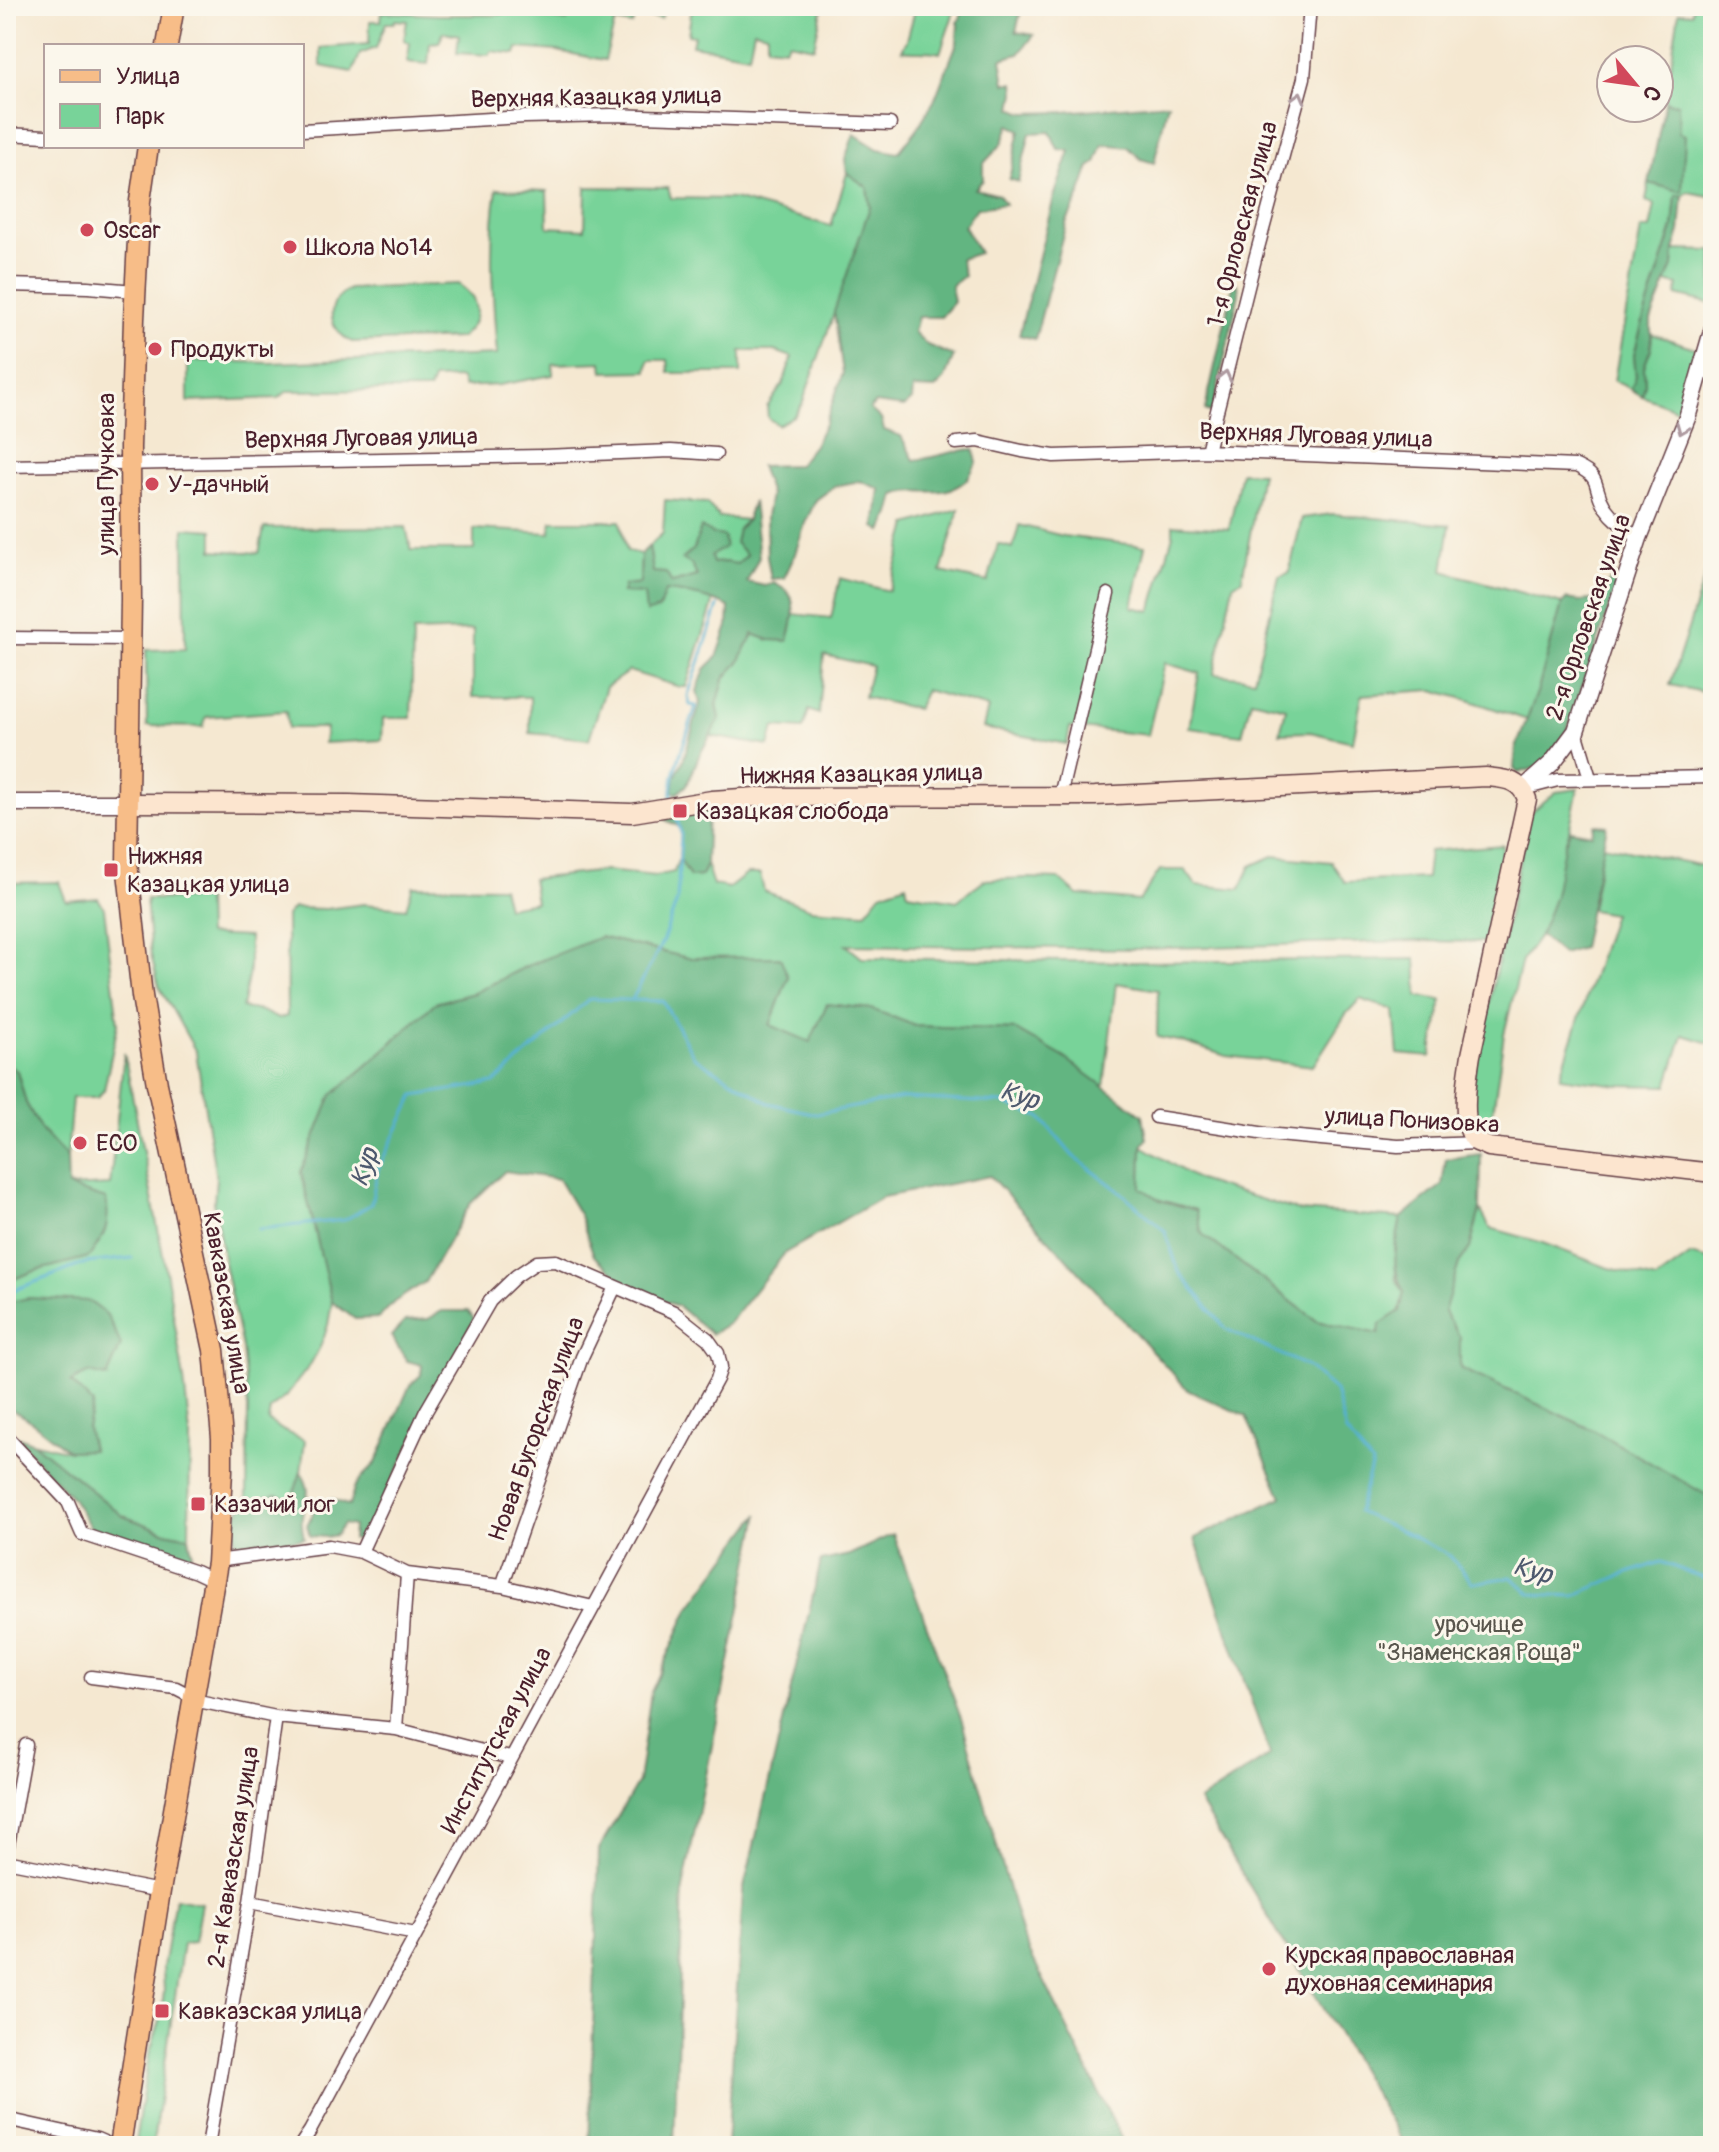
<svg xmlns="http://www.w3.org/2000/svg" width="1719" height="2152" viewBox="0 0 1719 2152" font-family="Pangolin,sans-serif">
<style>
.green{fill:#78d399;stroke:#617962;stroke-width:2}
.forest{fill:#62b581;stroke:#566a56;stroke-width:2}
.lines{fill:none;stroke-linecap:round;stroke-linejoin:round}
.stream{stroke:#55b1d3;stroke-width:3}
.minor-casing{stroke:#643d44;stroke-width:15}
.tertiary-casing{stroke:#643d44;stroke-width:19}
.secondary-casing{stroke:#643d44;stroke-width:21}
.primary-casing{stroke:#643d44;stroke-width:23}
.minor{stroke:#fff;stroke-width:12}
.tertiary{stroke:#fff;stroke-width:16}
.secondary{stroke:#fce5cf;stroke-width:18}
.primary{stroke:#f7bd88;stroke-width:20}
.oneway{stroke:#ae9aa0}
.poi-dot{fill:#d1495b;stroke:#fbf7ec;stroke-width:3}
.labels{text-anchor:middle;stroke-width:6;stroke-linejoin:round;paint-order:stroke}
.street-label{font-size:24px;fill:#4a1f2b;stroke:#fbf7ec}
.poi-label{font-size:24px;fill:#4a1f2b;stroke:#fbf7ec;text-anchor:start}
.park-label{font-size:24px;fill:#58554c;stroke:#fbf7ec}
.water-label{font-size:26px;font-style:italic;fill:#4e596e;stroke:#fbf7ec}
</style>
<rect width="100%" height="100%" fill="#fbf7ec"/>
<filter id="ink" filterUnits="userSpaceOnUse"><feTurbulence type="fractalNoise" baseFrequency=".0125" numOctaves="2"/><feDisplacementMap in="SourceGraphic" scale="16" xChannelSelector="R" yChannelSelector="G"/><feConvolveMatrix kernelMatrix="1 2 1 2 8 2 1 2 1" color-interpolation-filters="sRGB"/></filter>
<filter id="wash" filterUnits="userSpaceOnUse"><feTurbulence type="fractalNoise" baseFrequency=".006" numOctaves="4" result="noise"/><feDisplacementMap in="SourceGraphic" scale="32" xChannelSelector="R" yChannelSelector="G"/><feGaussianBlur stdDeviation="1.8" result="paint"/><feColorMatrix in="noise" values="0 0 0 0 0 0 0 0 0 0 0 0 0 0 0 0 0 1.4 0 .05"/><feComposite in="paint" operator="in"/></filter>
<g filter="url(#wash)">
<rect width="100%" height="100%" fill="#f5e8d1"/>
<path class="green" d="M531,6H539V17L567,21L569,6H666L661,19L636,15L632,25L615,22L605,60L557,51L518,48L516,54L491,51L489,55L457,53L459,35L444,32L439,42L430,43L428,64L407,62L410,43L404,40L407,21L395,20L394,23H386L376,48L360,54L353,72L321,66V48L369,44L370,21H381L382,12L438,15H498Z
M692,6H823L814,47L788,42L785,48L767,46V33L754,30L749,55L692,45L694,36L688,35Z
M916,6H956L940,53C927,50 916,52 902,50L907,40Z
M1693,6H1713V187L1710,196L1688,192L1683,196L1676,195L1673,228L1645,314L1634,355L1636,377L1631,389L1614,381L1641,229H1650L1655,205L1646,201L1649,183L1682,191L1677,104L1665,102L1679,12L1692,13Z
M847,173L867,187L870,207L856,251L802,404L795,415L778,425L768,418L767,407L783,384L792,357L775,351H741V373H669L668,360H649L647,371L603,372L602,362L553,364V375L499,385L464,387L460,378L433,379L429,390L288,391L278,398L188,402V360L269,363L497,355C493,300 488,244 497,189L547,191L548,227L585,229L586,187L668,188L671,198L734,199L831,226Z
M1674,250L1713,251L1712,304L1676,295L1678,285L1665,282L1673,266Z
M458,284C481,299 482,321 460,338L352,342C327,329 324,302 350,289Z
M1652,334L1698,349L1685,385L1678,410L1642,396L1645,385L1644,367L1651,349Z
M1241,472L1261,473L1242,579L1233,585L1214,674L1254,679L1279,576L1289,573L1302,518L1333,514L1450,525L1443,571L1562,604L1538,690L1527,720L1468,700L1433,690L1362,695L1353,742L1310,732L1280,733L1286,708L1251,700L1242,735L1189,728L1199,673L1165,663L1148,735L1070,727L1067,744L983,728L988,708L926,690L917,709L864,697L872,666L824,655L819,714L809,710L803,729L774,727L769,746L710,736L720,718L717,705L724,679L739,662L753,634L769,640L791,630L793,614L831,618L840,578L889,591L908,525L959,509L941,572L988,582L998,544L1013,548L1019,525L1063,536L1145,546L1132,607L1151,611L1173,535V525L1229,529Z
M665,500L707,503L719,517L747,520L738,529L748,554L737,565L727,562L712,563L711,556L692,565L697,576L672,583L653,572L649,546L663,533Z
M552,521H620L627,551L641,554L640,583L623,593C638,594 653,591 668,591C683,592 698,596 713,599L712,607L686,687H680L629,671L606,687L589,739L530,733V697H473V630L413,632L411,718H383L382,740L324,743L326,728H288L286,711L206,717L203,727L147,726L146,650L185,649L184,528L213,530V550L259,553L264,528L406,527L411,550H474V529L550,533Z
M1713,551V694L1670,685Z
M1578,789L1555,896L1540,935L1522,960L1504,1034L1489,1140L1478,1134L1471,1087L1530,813L1556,792Z
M1503,845L1493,919L1487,942L1415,941L1136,949L846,945L862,958L1134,962L1416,959L1418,996L1442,1000L1431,1057L1398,1054L1394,1010L1360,999L1346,1014L1313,1066L1226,1056L1183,1042L1157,1037L1158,990L1116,983L1104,1087L1065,1058L1016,1030L916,1026L871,1009L827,1004L811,1043L770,1025L788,978L709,958H688L600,937L527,966L474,993L435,1003L371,1062L332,1095L301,1172L332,1302L328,1325L320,1347L310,1365L286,1396L270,1409L268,1421L284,1431L305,1440L301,1472L292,1499L277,1495L264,1506L255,1499H247L248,1408L242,1348L224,1263L214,1203L216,1178L196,1052L159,986L151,955L146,899H206L207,935L249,937V972L242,1008L262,1011L278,1019L287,1016L286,916L293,908L326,909L364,904L406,908L413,886L502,887L507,907L536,902L532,879L605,871L656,876L674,872L679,858L690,877L701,876L706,864L713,885L729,888L747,874H760L764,891L811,909L865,913L881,893L906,884L908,893L957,901L984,880L1027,878L1059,879L1078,895L1139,901L1160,870H1185L1196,885L1240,889L1251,866L1273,856L1331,862L1345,882L1426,878L1429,851Z
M1603,845L1713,868V1044L1683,1035L1667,1086L1618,1085L1560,1077L1613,914L1591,910Z
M59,882L66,901L98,898L104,908L118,1024L104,1090L97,1098H72L67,1158L41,1130L26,1103L17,1071L6,1064V883Z
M124,1053L167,1276L184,1380L190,1435L189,1537L166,1532L123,1516L32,1442L69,1451L92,1449L87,1428L93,1404L70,1382L89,1373L107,1377L29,1298L6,1303V1282L35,1271L68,1187L110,1185Z
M1142,1146L1198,1180L1299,1211L1401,1218L1395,1247L1396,1279L1404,1292L1400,1311L1381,1324L1379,1334L1317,1321L1202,1234L1196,1210L1160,1200L1141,1188Z
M1480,1209L1490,1228L1540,1242L1606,1267L1656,1280L1691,1255L1713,1261V1499L1593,1430L1460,1368V1337L1443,1312L1459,1263L1470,1248Z
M175,1898L201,1903L194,1942L183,1943L153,2142L150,2146L136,2145L135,2142L149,2055L160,2021L164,1992L163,1967Z"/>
<path class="forest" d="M965,6H1022L1016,32L1034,35L1019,54L1001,59L1005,83H1014L1015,93L1012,108L1024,113L1063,112L1168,103L1154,163L1141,159L1128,147L1103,144L1096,163L1090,167L1080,195L1066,223L1035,339L1019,335L1054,197L1070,151L1058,149L1050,132L1030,133L1018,182L1009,179L1020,130L1009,125L1002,144L983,164V180L975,189L999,195L1005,204L977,208L964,226L979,253L960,259L964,276L951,286L954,302L941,317H918L914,332L927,345L954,356L944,380L935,389L913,388L912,400L904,407L875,403L870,409L881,419L884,430L901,436L914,460C935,458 954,450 974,449L977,463C973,468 970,476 966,480C943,501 919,485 895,495L890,514L882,531L875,527L880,489L860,481L835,486L816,500L805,523L794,557L784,578L771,579L767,557L766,517L770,494L760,466L798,465L814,445L825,424L843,373L834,312L870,207L867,187L847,173L845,159L854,134L878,149L898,153L915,132L934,101L957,43L958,23Z
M1665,102L1678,104L1679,133L1685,135L1682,192L1649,183Z
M1676,195L1683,196L1680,232L1674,250L1673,266L1651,320V348L1644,367L1645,385L1642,396L1631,389L1636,376L1634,355L1645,314L1673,228Z
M1238,284L1239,294L1212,413L1205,410L1233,286Z
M753,501L759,557L747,582L765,586L774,583C778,586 783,587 786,590C799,603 792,625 788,641L769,640L753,634L739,662L724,679L717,705L720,718L699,756L687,785L677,794L673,791L675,777L683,761L700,703L697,691L705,669L717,657L728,626L729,607C709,597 687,593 665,591L659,609L646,613L644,594L622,593L624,585L640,583L641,554L649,546L653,572L666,573L672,583L697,576L692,565L682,559L694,549L701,527L712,534L724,536L725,547L711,556L713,563L727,562L737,564L747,555L735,543L738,529L747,520Z
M1616,575L1617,585L1567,731L1545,765L1518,773L1514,769L1516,748L1538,690L1562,604L1567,599L1580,601L1603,599L1609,582Z
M708,808L706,864L701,876L690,877L679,858L681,833L680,827L666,820L664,813Z
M1594,825L1607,826L1582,948L1562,954L1540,935L1555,896L1564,846L1570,830L1592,834Z
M600,937L688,958L780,957L788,977L770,1025L810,1042L827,1004L871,1009L916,1026L1016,1030L1065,1058L1143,1115L1147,1139L1142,1146L1141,1188L1160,1200L1196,1210L1202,1234L1317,1321L1379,1334L1380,1324L1400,1311L1404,1292C1390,1268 1396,1244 1401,1218L1442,1185L1446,1159L1481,1154L1480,1209L1470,1248L1459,1263L1444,1312L1460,1337V1368L1593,1430L1713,1499V2146H1405L1199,1801L1270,1755L1195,1538L1282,1497L1246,1416L1189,1391L990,1176L883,1197L785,1253L729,1323L711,1334L678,1306L637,1292L594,1256L580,1216L558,1179L505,1171L470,1204L425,1282L394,1302L379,1318L355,1319L332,1302L301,1172L332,1095L371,1062L435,1003L474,993L527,966Z
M6,1064L17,1071L26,1103L41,1130L67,1158L68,1187L106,1199C111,1227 104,1236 89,1257L35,1271L6,1282Z
M29,1298L89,1301L107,1315L121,1345L107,1377L89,1373L71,1382L93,1404L87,1428L92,1450L69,1451L28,1419L6,1406V1303Z
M442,1311H468L474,1319L362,1541L352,1539L353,1526L343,1524L336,1535L326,1537L310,1536L307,1525L314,1511L332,1499L349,1506L354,1488L362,1477L376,1463L410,1385L421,1375L422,1365L407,1361L391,1336L405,1321L428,1319Z
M14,1435L32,1442L123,1516L166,1532L189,1537L192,1552L190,1564L91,1528L72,1498Z
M301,1472C314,1495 305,1496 302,1517C301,1524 303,1532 304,1538L248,1548L235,1546C234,1528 234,1512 247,1499H255L263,1506L264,1497L277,1495L292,1499Z
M759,1514L683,1889L674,2146H589L599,1849L638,1782L651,1692L690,1607Z
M893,1534L962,1721L1022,1936L1125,2146H727L743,1892L821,1561L849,1555Z"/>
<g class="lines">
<path class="stream" d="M672,800C669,775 689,732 696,706L690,705L688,696L718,606
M632,1000L662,943L677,901L681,833L676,816
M259,1229L345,1220L371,1204L378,1169L414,1096L494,1083L589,999L663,1001L694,1057L769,1103L816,1114L903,1098L1003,1103L1040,1117L1073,1156L1122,1193L1165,1231L1179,1272L1226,1329L1308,1367L1335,1391L1346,1432L1372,1464L1358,1512L1410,1535L1450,1556L1473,1583L1511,1577L1531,1594L1574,1596L1617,1577L1661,1562L1706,1579L1713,1575
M6,1293L86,1263L132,1258"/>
</g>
</g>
<g filter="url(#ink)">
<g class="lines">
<defs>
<path id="minor" d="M302,130L525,117L612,115L890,124
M6,134L46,136
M6,285L88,287L135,291
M956,443L978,441L1022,451L1054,456L1207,451L1576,466C1604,479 1591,485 1605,507C1614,520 1627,529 1639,538
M1207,451L1255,259L1304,78L1310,6
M6,466L543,456L671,451L716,454
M6,638L130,639
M1576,731L1590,778
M1527,788L1558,780L1713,777
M1060,796L1108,594
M1156,1117L1266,1134L1398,1146L1478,1143
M6,1436L68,1502L82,1534L196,1572L213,1580
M217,1563L224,1560L329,1546L361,1552L407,1574L502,1586L593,1607
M502,1586L582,1357L615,1287
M91,1677L176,1688L203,1702L276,1717L396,1729L510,1758
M396,1729L407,1574
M6,1856L26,1745
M6,1861L160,1891
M250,1902L416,1934
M6,2119L97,2139L113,2146
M208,2146L250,1902L276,1717
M300,2146L310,2131L717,1379L721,1367L718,1353L708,1339L674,1312L556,1261L537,1262L516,1276L490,1301L426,1411L361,1552"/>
<path id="tertiary" d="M1523,789L1552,763L1576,731L1639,538L1687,418L1713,328
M6,803H129"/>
<path id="secondary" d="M129,803L349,804L632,813L712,800L756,797L1095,796L1486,777C1505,779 1520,779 1527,799L1471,1055C1468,1075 1458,1127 1477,1142C1479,1143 1487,1146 1489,1147L1713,1173"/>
<path id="primary" d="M167,46L174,6
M120,2146L160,1891L217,1563L222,1471V1438L214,1350L157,1084L142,996L127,863L131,599L130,447L134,319L140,201L148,146"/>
</defs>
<use href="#minor" class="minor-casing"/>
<use href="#tertiary" class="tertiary-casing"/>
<use href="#secondary" class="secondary-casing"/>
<use href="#primary" class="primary-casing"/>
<use href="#minor" class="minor"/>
<use href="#tertiary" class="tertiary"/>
<use href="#secondary" class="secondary"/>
<use href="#primary" class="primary"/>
</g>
<defs><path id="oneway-chevron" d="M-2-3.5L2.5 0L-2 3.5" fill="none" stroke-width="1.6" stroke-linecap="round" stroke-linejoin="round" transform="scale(2)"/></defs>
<g class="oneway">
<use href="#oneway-chevron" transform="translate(1299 97) rotate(-75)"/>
<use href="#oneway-chevron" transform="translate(1225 376) rotate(-76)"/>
<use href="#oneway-chevron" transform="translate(1682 429) rotate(112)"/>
</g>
</g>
<g class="poi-dot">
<circle cx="87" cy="230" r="8"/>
<circle cx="290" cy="247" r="8"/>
<circle cx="155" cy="349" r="8"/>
<circle cx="152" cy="484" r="8"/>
<rect x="672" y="803" width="16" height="16" rx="4"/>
<rect x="103" y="862" width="16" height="16" rx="4"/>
<circle cx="80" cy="1143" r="8"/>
<rect x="190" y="1496" width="16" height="16" rx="4"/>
<circle cx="1269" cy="1969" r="8"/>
<rect x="154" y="2003" width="16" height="16" rx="4"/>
</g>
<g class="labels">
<g class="street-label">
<text transform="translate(596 97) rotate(-1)" y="8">Верхняя Казацкая улица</text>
<text transform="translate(1242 224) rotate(-75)" y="8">1-я Орловская улица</text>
<text transform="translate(1316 435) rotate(2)" y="8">Верхняя Луговая улица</text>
<text transform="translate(361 438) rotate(-1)" y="8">Верхняя Луговая улица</text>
<text transform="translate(106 474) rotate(-90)" y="8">улица Пучковка</text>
<text transform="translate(1588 617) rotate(-71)" y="8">2-я Орловская улица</text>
<text transform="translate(861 774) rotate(-1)" y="8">Нижняя Казацкая улица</text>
<text transform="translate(1412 1120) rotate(3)" y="8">улица Понизовка</text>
<text transform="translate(227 1303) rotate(80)" y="8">Кавказская улица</text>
<text transform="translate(536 1429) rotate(-70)" y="8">Новая Бугорская улица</text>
<text transform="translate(496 1740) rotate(-62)" y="8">Институтская улица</text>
<text transform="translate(233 1857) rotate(-81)" y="8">2-я Кавказская улица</text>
</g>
<g class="poi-label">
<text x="103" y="238">Oscar</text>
<text x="306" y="255">Школа №14</text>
<text x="171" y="357">Продукты</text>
<text x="168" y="492">У-дачный</text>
<text x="696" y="819">Казацкая слобода</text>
<text x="127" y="864">Нижняя<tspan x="127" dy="28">Казацкая улица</tspan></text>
<text x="96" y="1151">ECO</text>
<text x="214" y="1512">Казачий лог</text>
<text x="1285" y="1963">Курская православная<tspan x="1285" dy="28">духовная семинария</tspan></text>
<text x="178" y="2019">Кавказская улица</text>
</g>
<g class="park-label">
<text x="1479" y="1632">урочище<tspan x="1479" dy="28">"Знаменская Роща"</tspan></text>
</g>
<g class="water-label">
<text transform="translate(1020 1095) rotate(18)" y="9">Кур</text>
<text transform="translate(364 1167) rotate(-71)" y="9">Кур</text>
<text transform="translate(1533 1570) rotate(16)" y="9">Кур</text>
</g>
</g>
<rect width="1719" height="2152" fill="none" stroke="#fbf7ec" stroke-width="32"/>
<rect x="44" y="44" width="260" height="104" fill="#fbf7ec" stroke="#b4a19f" stroke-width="2"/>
<rect x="60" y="70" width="40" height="12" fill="#f7bd88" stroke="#b4a19f" stroke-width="2"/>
<text x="116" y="84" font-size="24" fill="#4a1f2b">Улица</text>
<rect x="60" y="104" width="40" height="24" fill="#78d399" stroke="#b4a19f" stroke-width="2"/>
<text x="116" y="124" font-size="24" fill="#4a1f2b">Парк</text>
<g transform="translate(1635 84) rotate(119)"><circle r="38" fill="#fbf7ec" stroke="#b4a19f" stroke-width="2"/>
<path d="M0-6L14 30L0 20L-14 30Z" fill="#d1495b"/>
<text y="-12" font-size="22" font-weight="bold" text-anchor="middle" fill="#4a1f2b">С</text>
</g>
</svg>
